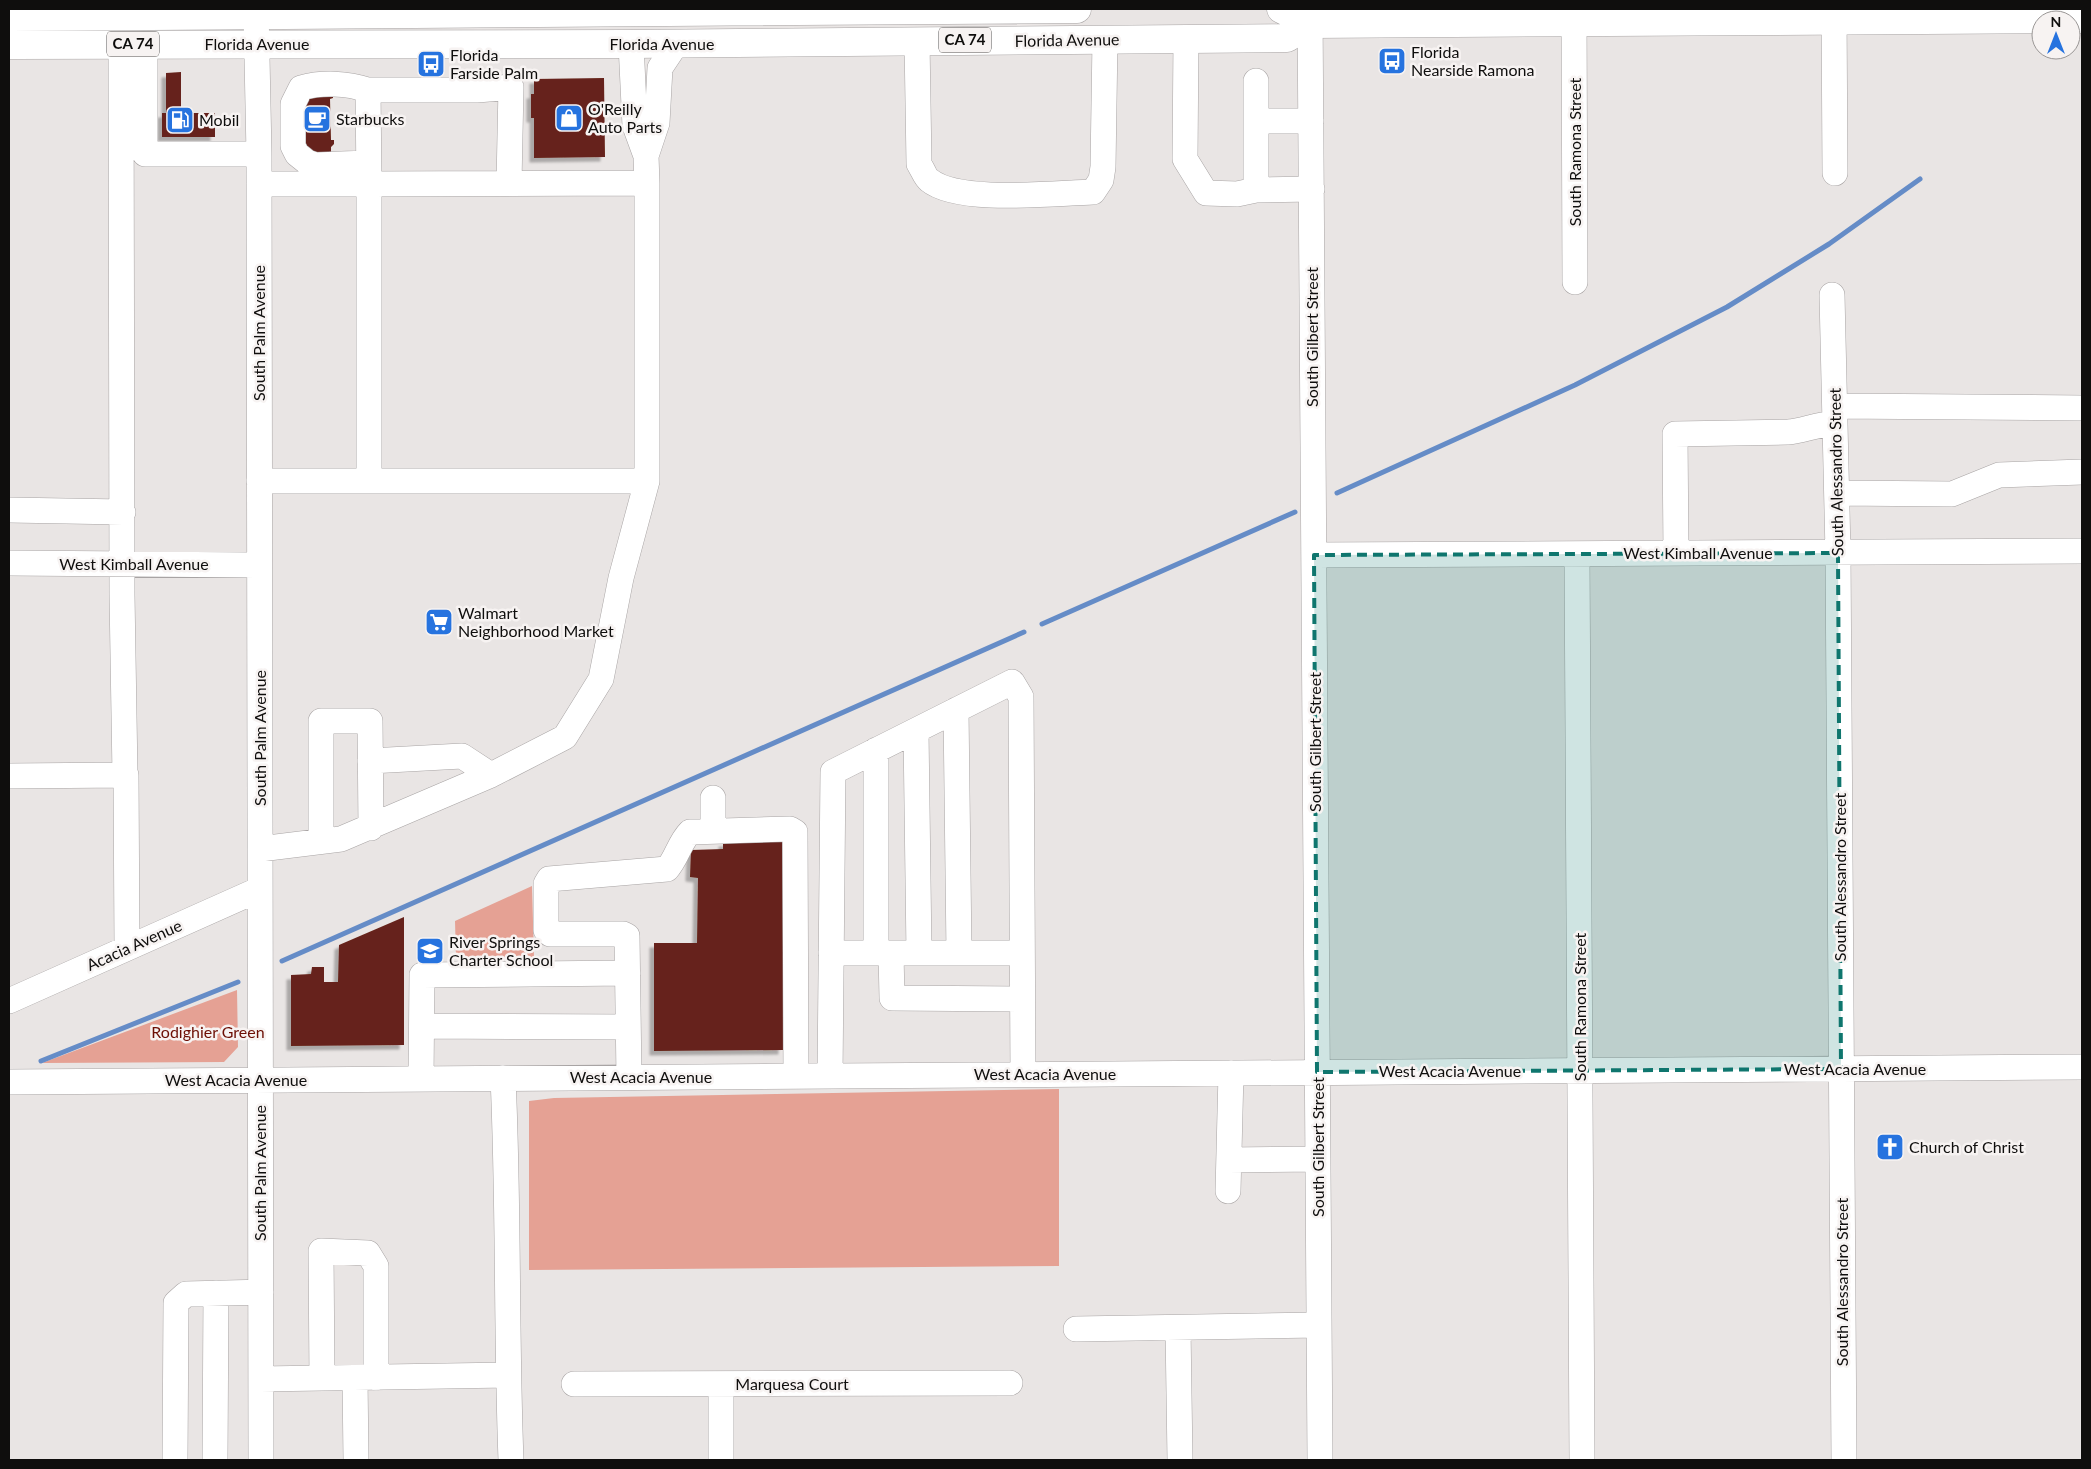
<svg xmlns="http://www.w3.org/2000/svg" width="2091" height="1469" viewBox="0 0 2091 1469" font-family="Lato,sans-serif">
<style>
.green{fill:#e5a194}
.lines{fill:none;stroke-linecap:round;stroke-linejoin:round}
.stream{stroke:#658cc7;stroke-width:5}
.building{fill:#66241a;filter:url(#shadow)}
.minor-casing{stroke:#a8a4a4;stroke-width:26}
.major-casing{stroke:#a8a4a4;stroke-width:29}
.minor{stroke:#fff;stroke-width:25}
.major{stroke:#fff;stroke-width:28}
.marked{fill:#0f766e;fill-opacity:0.2;stroke:#0f766e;stroke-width:4;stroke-dasharray:10 6;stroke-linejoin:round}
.labels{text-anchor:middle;stroke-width:5;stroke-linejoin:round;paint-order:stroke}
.shield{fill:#f7f3f2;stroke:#555352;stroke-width:1}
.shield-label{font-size:15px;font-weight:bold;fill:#0f0e0d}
.street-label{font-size:16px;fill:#0f0e0d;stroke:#f7f3f2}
.poi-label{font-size:16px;fill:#0f0e0d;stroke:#f7f3f2;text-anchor:start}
.park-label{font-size:16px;fill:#6c0e04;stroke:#f7f3f2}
</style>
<defs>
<filter id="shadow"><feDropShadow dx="-4.5" dy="4.5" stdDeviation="1" flood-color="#0004"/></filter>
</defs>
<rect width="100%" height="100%" fill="#e9e5e4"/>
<path class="green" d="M532,886L534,957L456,958L455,921Z
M237,990L238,1047L224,1062L42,1063Z
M1059,1089V1266L529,1270V1101L554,1098Z"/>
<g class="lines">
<path class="stream" d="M1337,493L1575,385L1727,307L1829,244L1920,179
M1042,624L1295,512
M282,961L1024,632
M41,1061L238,982"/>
</g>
<path class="building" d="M181,72V113H215V137H162V113H166V73Z
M604,78L605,157L534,158V118H531V94H534V79Z
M333,90V98L330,99L331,140H334V144L331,147V156L303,149V97Z
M785,841L783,1050L654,1051V943H697L698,878L690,877L691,850L723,849V842Z
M404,917V1045L291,1046V975L311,974L312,967H324V982H338L339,945Z"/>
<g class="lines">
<defs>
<path id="minor" d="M256,9L259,154L261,1460
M1310,9L1320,1460
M1574,9L1575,282
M1834,9L1835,173
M1186,39L1185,159L1206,193L1237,194L1256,190
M917,41L919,164C922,168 925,177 929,180C958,204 1054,193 1093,192L1101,180L1103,167L1105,40
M121,44L122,595L125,775
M145,44V154H259
M631,44L635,126L646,156
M1256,81V190L1312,189
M368,90C347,83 322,82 301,88L293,104V146L297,154L307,162L315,165L368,163
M1256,121H1311
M647,183L646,156L657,123L660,68L676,44
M259,184H369V481
M1832,295L1838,553L1844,1460
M1835,406L2082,408
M259,481H647V183L369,184L368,90H477L511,87L509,183
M1837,493L1952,494L1999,475L2082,472
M9,510L123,512
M1676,553L1675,434L1788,432C1804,431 1819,423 1835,424
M1577,554L1582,1460
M1314,555L2082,551
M9,563L259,565
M956,710L959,953
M916,731L919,953
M876,750V953
M370,761L462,756L491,775
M9,776L126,775L127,948
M713,831V798
M321,841V721H370L371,828
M260,849L341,839L491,775L565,737L601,679L621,578L647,481
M831,953H1022
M891,953L892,998L1022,999
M9,1001L260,889
M422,1026L628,1027
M830,1076L833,772L1012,682L1021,697L1023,1074
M629,1077L627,936L623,934H550L546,930V884L549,879L667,869C677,858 679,843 690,832L790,829L795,832L796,1076
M503,1078C509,1206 506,1333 511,1460
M421,1079L422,975L628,973
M9,1082L2082,1067
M1229,1160L1318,1159
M1228,1191L1231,1073
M1178,1328L1180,1460
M1076,1329L1319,1325
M322,1378L321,1251L368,1253L376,1266V1378
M355,1378L356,1460
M261,1379L508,1375
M574,1384L1010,1383
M721,1384V1460
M175,1460L176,1303L186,1294L261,1292
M215,1460L216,1293"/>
<path id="major" d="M1281,9L1311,24L2082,19
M9,17L1077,9
M9,45L631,44L1287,38L1311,24"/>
</defs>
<use href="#minor" class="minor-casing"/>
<use href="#major" class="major-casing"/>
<use href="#minor" class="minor"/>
<use href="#major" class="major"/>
</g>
<path class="marked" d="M1838,553L1841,1069L1317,1072L1314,555Z"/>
<defs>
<symbol id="bus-square" viewBox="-11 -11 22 22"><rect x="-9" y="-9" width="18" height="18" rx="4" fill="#2673df" stroke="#f7f3f2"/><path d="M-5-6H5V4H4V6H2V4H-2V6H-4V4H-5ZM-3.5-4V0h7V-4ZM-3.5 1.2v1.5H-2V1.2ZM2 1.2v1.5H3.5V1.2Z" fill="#fff"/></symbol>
<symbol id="shop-square" viewBox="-11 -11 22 22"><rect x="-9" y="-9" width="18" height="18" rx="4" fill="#2673df" stroke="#f7f3f2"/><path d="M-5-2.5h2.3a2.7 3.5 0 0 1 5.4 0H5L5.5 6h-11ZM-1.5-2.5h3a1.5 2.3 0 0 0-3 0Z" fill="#fff"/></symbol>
<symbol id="cafe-square" viewBox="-11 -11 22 22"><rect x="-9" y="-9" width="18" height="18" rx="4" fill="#2673df" stroke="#f7f3f2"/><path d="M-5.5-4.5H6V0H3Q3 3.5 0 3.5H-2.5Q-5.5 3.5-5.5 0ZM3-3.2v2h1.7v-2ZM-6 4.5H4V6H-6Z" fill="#fff"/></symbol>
<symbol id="fuel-square" viewBox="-11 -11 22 22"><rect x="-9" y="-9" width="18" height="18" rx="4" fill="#2673df" stroke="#f7f3f2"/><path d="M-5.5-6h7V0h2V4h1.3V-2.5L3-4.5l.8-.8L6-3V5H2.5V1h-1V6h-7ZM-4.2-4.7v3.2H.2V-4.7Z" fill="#fff"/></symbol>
<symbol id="supermarket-square" viewBox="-11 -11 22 22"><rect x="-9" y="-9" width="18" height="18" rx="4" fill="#2673df" stroke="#f7f3f2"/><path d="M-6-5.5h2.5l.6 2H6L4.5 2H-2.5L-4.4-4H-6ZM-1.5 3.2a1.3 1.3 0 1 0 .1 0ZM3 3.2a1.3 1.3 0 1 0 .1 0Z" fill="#fff"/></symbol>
<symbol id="school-square" viewBox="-11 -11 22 22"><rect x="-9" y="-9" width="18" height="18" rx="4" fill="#2673df" stroke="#f7f3f2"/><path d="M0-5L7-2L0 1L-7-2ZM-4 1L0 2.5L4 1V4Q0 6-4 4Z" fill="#fff"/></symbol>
<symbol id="church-square" viewBox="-11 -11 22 22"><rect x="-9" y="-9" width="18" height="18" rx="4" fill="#2673df" stroke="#f7f3f2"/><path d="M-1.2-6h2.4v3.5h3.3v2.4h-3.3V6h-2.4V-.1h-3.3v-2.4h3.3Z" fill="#fff"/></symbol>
</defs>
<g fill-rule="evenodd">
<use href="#bus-square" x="1376" y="45" width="32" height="32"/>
<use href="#bus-square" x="415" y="48" width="32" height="32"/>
<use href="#shop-square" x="553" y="102" width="32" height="32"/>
<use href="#cafe-square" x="301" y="103" width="32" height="32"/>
<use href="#fuel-square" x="164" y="104" width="32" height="32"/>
<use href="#supermarket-square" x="423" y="606" width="32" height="32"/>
<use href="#school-square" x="414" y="935" width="32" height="32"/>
<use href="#church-square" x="1874" y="1131" width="32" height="32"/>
</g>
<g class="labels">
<g class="shield">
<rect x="939" y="27.5" width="52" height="25" rx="4"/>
<rect x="107" y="31.5" width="52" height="25" rx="4"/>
</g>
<g class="shield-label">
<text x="965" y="45">CA 74</text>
<text x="133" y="49">CA 74</text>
</g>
<g class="street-label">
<text transform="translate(1067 40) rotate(-1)" y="6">Florida Avenue</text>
<text x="257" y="50">Florida Avenue</text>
<text x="662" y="50">Florida Avenue</text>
<text transform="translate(1575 152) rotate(-90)" y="6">South Ramona Street</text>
<text transform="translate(259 333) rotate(-90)" y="6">South Palm Avenue</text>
<text transform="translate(1312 337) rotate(-90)" y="6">South Gilbert Street</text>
<text transform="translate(1836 472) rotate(-91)" y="6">South Alessandro Street</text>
<text x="1698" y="559">West Kimball Avenue</text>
<text x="134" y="570">West Kimball Avenue</text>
<text transform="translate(260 738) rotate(-90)" y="6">South Palm Avenue</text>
<text transform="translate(1315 742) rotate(-90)" y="6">South Gilbert Street</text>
<text transform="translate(1840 877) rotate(-90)" y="6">South Alessandro Street</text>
<text transform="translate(134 945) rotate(-24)" y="6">Acacia Avenue</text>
<text transform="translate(1580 1007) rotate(-90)" y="6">South Ramona Street</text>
<text x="1855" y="1075">West Acacia Avenue</text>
<text x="1450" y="1077">West Acacia Avenue</text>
<text x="1045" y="1080">West Acacia Avenue</text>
<text x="641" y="1083">West Acacia Avenue</text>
<text x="236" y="1086">West Acacia Avenue</text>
<text transform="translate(1318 1147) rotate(-90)" y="6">South Gilbert Street</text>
<text transform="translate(260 1173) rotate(-90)" y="6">South Palm Avenue</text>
<text transform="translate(1842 1282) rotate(-90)" y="6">South Alessandro Street</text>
<text x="792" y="1390">Marquesa Court</text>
</g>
<g class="poi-label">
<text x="1411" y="58">Florida<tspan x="1411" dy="18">Nearside Ramona</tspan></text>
<text x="450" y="61">Florida<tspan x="450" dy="18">Farside Palm</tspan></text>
<text x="588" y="115">O'Reilly<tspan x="588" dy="18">Auto Parts</tspan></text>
<text x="336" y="125">Starbucks</text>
<text x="199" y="126">Mobil</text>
<text x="458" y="619">Walmart<tspan x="458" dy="18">Neighborhood Market</tspan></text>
<text x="449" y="948">River Springs<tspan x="449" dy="18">Charter School</tspan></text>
<text x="1909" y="1153">Church of Christ</text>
</g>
<g class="park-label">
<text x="208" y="1038">Rodighier Green</text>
</g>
</g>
<rect width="2091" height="1469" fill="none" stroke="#0f0e0d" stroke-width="20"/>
<g transform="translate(2056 35)"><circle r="24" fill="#f7f3f2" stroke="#9a9796"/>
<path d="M0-4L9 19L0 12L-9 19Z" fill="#2673df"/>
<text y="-8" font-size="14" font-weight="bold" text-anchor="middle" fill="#0f0e0d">N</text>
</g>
</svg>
